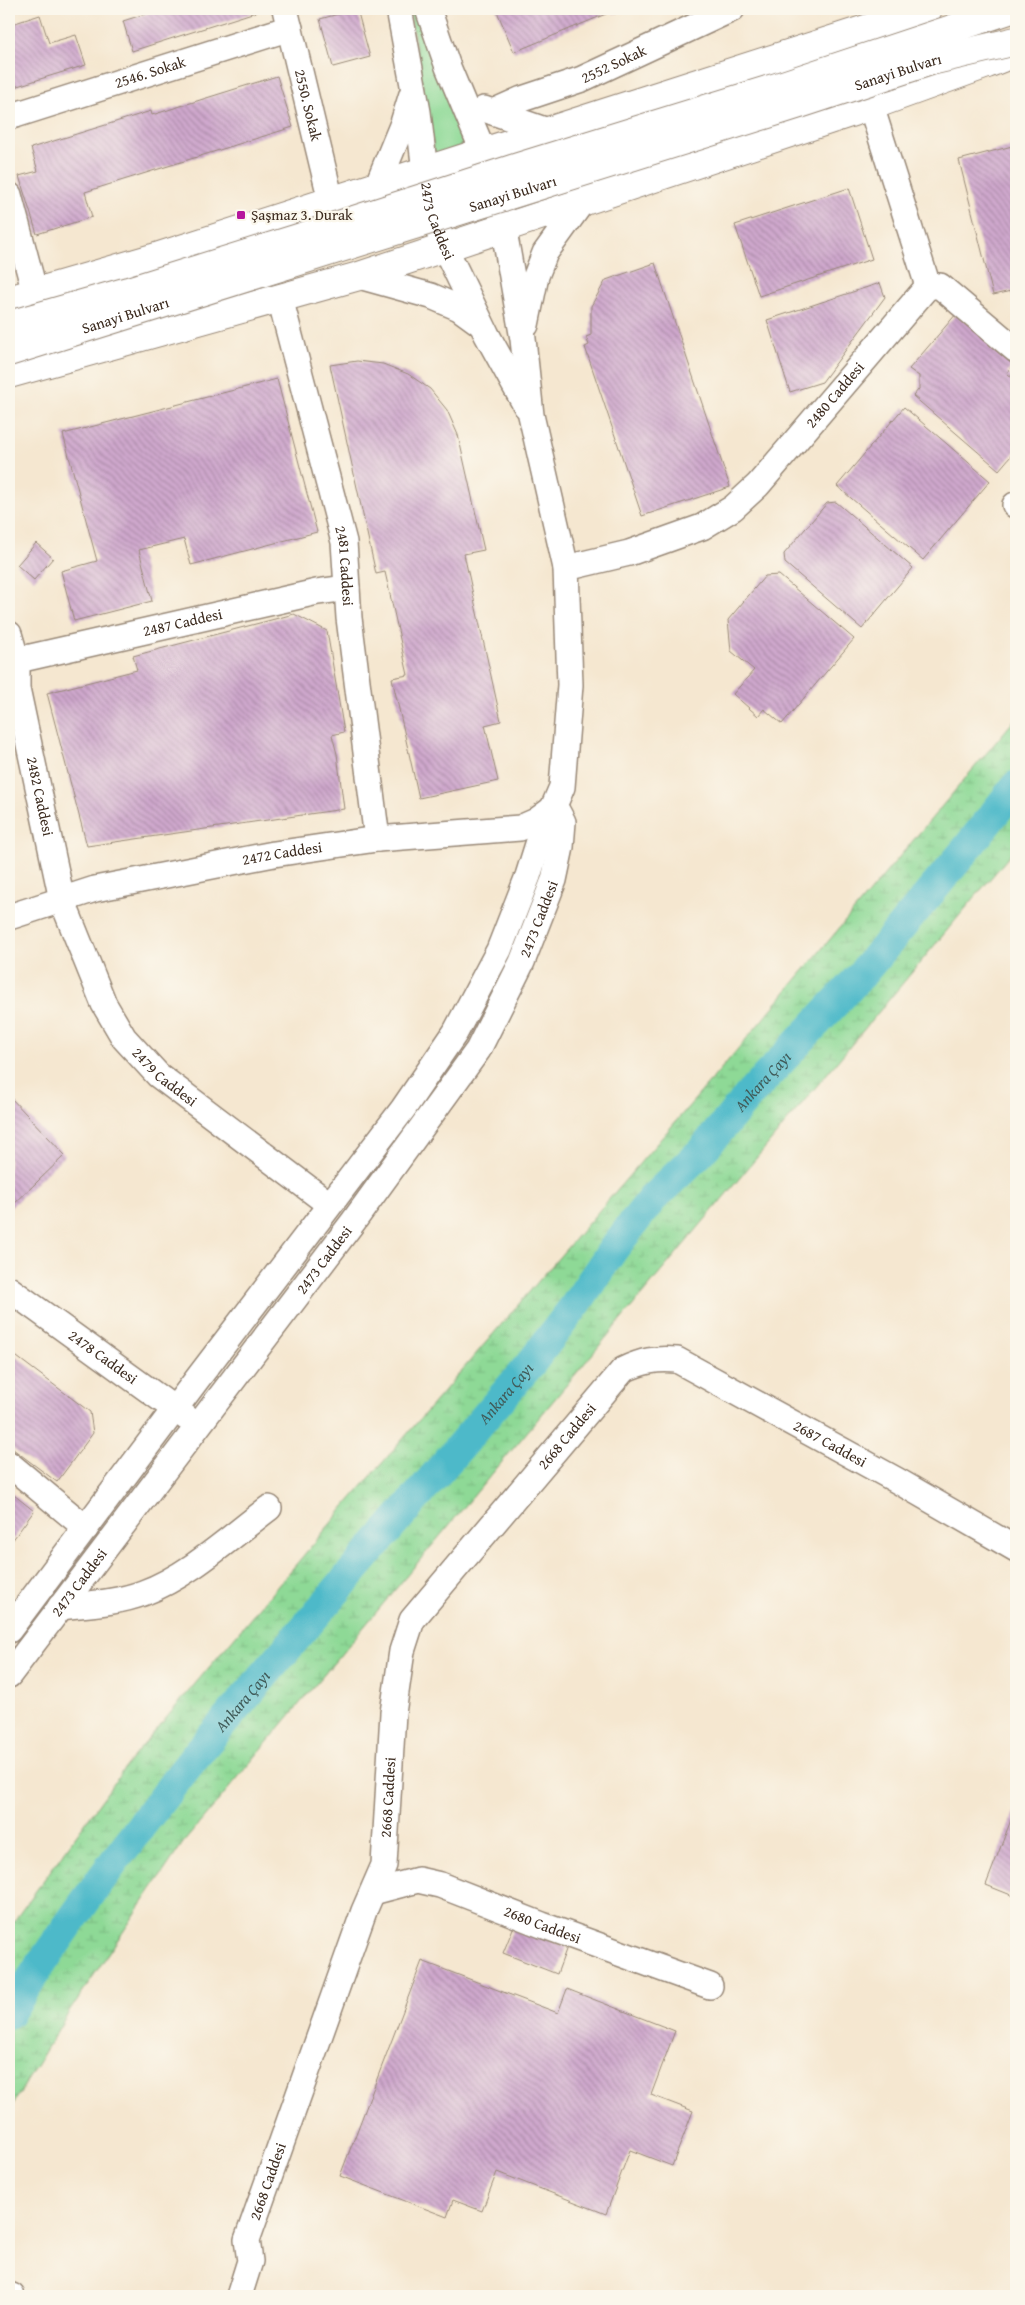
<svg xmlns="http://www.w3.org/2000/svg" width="1025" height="2305" viewBox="0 0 1025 2305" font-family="'Gentium Book Plus',serif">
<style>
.grass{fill:#8ed996;stroke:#64825a}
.wetland{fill:url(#wetland-marsh);stroke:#64825a}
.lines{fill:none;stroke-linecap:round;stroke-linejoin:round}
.river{stroke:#4db9c9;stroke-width:31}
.building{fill:url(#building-back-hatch)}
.minor-casing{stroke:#988877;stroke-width:28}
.major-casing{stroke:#988877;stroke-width:30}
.minor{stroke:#fff;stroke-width:25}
.major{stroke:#fff;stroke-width:28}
.major-bridge-casing{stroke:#988877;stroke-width:30;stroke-linecap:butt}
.major-bridge{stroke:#fff;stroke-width:28}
.poi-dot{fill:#b5179e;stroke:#fbf7ec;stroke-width:2}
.labels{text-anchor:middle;stroke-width:4.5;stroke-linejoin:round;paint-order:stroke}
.street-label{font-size:15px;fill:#3b2a1e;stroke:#fbf7ec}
.poi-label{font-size:15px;fill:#3b2a1e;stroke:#fbf7ec;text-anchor:start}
.water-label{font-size:16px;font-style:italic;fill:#415c5a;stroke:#fbf7ec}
</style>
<defs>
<pattern id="wetland-marsh" width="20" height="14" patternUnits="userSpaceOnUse" patternTransform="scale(1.25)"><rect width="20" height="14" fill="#8ed996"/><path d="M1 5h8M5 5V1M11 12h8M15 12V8" fill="none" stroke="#7bba81"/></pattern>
<pattern id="building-back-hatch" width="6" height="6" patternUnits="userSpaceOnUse" patternTransform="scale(1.25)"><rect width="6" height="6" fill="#cfa8cd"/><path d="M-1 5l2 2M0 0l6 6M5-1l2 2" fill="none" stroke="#a989a6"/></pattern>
</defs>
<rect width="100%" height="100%" fill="#fbf7ec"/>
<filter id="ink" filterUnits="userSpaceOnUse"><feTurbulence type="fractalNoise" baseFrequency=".02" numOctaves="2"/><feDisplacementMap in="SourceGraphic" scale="10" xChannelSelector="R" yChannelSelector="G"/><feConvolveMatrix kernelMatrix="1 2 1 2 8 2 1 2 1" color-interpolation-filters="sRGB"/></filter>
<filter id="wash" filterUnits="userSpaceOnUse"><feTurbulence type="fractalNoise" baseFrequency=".0096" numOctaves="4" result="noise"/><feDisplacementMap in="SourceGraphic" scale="20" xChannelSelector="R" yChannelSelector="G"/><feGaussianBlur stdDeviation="1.12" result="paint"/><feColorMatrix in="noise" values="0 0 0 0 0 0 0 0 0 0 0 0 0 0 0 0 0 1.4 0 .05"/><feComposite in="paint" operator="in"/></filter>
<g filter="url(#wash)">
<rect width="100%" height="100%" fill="#f5e7d0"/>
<path class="grass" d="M409,9H418L464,145L435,156Z"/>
<path class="wetland" d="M1016,718V848L183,1843L65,2018L9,2111V1928L129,1762L347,1504L726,1063Z"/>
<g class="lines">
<path class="river" id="s1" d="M9,2013C68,1921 133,1834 201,1749L532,1362L576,1304L614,1248L652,1199L701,1152L750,1094L861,975L964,852L1016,786"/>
</g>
<g id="blocks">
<path class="building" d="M161,9H265L132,51L123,21Z
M357,9L370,57L333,67L320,19Z
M496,9H627L614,14L613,11L514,52Z
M40,15L49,43L76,35L86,65L14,87L9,70V25Z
M277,76L293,127L85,192L92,217L37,234L19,176L38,171L31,148L151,111L152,115Z
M1016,145V308L1011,291L993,295L959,160Z
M849,188L872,259L759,296L735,225Z
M655,263L730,487L642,516L585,347L589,345L586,337L591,335V306L606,280Z
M880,283L885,297L822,382L790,392L767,320Z
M957,313L1015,362L1007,373L1016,381V450L999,470L913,396L919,389V376L909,369Z
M357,361L383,364L408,374L430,389L447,410L458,435L484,550L464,554L501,721L485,725L498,781L419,798L392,678L408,675L385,572L376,574L330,365Z
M277,379L317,532L191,565L184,539L139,550L152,601L74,621L61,571L97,561L63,434Z
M904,407L990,481L923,560L837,486Z
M836,502L913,568L862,629L785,563L784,554L827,503Z
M36,543L53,558L34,580L17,565Z
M779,575L854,639L782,724L764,709L758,716L733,694L754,670L731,651L728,620L765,576Z
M294,614L327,631L344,732L332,735L337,754L344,809L87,846L47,693L137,670L133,656Z
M9,1096L65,1155L9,1209Z
M9,1351L90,1412L93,1433L57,1482L9,1446Z
M9,1491L34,1511L9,1545Z
M1016,1807V1897L986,1885Z
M514,1926L567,1947L557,1974L503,1953Z
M422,1961L558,2013L567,1989L675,2031L651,2095L693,2111L672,2166L630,2150L606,2214L497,2172L482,2211L453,2200L447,2217L340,2176Z"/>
</g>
</g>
<g filter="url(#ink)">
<use href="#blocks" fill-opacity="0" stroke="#988877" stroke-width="1"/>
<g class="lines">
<defs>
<g id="minor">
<path id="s2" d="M285,9L331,201"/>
<path id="s3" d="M399,9L418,112L429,206L445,248L487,335L526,406"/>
<path d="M484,109L545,130"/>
<path id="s4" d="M493,112L522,99L582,79L732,9"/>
<path id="s5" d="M9,117L290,28"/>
<path d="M378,184L403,123L412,94"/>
<path d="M9,195L35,293"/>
<path d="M359,276L431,296L459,308L481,324"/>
<path d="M928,286H940L1016,350"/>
<path id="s6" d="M280,298L344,542L349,618L377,839"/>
<path d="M526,325L536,276L545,253L582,202"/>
<path d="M1015,505H1016"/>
<path id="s7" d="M566,568L629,553L702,527L733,508L758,485L928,286L871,106"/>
<path id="s8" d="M9,634L17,661V688L62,900L104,1004L124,1038L158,1075L329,1204"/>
<path id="s9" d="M9,662L317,592L347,588"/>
<path id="s10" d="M9,917L95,889L274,854L377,839L520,828L536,821L555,807"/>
<path id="s11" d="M9,1289L187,1418"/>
<path d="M9,1464L86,1528"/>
<path d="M60,1607C87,1604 117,1603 143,1593C189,1576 229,1538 269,1508"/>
<path d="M9,1630L198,1378L403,1109L455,1033L499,950L528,876L539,841L562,787L570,685L566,568L531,415L523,339L500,208L483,151L448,67L428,9"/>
<path id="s12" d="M9,1675L353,1222L478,1050L522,962L554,880L561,847L563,822L555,807"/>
<path id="s13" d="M373,1892L418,1880L440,1885L542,1925L710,1986"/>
<path d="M9,2295L12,2296"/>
<path id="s14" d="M239,2296L250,2261L247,2240L364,1911L384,1865L393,1713L402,1651L412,1620L623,1370C642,1361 656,1358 677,1360L898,1481L1016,1549"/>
</g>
<path id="major" d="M9,300L153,258L928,9
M9,374L359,276L871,106L987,64L1002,58L1016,47"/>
</defs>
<use href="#minor" class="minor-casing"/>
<use href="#major" class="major-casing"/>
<use href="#minor" class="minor"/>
<use href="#major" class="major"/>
<defs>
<g id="major-bridge">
<path d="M9,325L128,291L298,238L518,167L777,87L1012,9"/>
<path id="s15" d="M9,352L803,103L931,61L1016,41"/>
</g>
</defs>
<use href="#major-bridge" class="major-bridge-casing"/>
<use href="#major-bridge" class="major-bridge"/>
</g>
</g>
<rect class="poi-dot" x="236" y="210" width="10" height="10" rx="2.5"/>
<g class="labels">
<g class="street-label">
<text dy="5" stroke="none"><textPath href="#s4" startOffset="130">2552 Sokak</textPath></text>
<text dy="5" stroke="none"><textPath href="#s5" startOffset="148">2546. Sokak</textPath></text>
<text dy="5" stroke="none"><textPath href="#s15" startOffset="932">Sanayi Bulvarı</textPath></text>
<text dy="5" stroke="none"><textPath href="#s2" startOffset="99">2550. Sokak</textPath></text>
<text dy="5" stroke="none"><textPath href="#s15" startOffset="528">Sanayi Bulvarı</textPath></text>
<text dy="5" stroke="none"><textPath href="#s3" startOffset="216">2473 Caddesi</textPath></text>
<text dy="5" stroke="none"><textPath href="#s15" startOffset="122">Sanayi Bulvarı</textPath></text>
<text dy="5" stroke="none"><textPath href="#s7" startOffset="331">2480 Caddesi</textPath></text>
<text dy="5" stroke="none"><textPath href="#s6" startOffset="276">2481 Caddesi</textPath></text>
<text dy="5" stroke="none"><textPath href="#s9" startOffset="178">2487 Caddesi</textPath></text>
<text dy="5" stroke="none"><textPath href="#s8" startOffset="166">2482 Caddesi</textPath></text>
<text dy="5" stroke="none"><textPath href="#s10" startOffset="281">2472 Caddesi</textPath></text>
<text dy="5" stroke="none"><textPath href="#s12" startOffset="926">2473 Caddesi</textPath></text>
<text dy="5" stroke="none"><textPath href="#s8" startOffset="480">2479 Caddesi</textPath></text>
<text dy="5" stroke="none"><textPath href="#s12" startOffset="521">2473 Caddesi</textPath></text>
<text dy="5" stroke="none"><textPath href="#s11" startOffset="116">2478 Caddesi</textPath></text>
<text dy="5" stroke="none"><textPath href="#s14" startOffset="945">2668 Caddesi</textPath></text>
<text dy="5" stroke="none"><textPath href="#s14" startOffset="1262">2687 Caddesi</textPath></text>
<text dy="5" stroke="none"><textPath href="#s12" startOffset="116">2473 Caddesi</textPath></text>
<text dy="5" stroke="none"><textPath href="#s14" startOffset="525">2668 Caddesi</textPath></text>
<text dy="5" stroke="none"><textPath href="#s13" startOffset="179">2680 Caddesi</textPath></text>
<text dy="5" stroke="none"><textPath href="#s14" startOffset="120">2668 Caddesi</textPath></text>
</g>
<g class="poi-label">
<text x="251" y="220">Şaşmaz 3. Durak</text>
</g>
<g class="water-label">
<text dy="6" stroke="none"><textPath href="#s1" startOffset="1200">Ankara Çayı</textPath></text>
<text dy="6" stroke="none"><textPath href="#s1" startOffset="795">Ankara Çayı</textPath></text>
<text dy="6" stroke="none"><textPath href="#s1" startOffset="390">Ankara Çayı</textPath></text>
</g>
</g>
<rect width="1025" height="2305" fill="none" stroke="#fbf7ec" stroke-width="30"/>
</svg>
